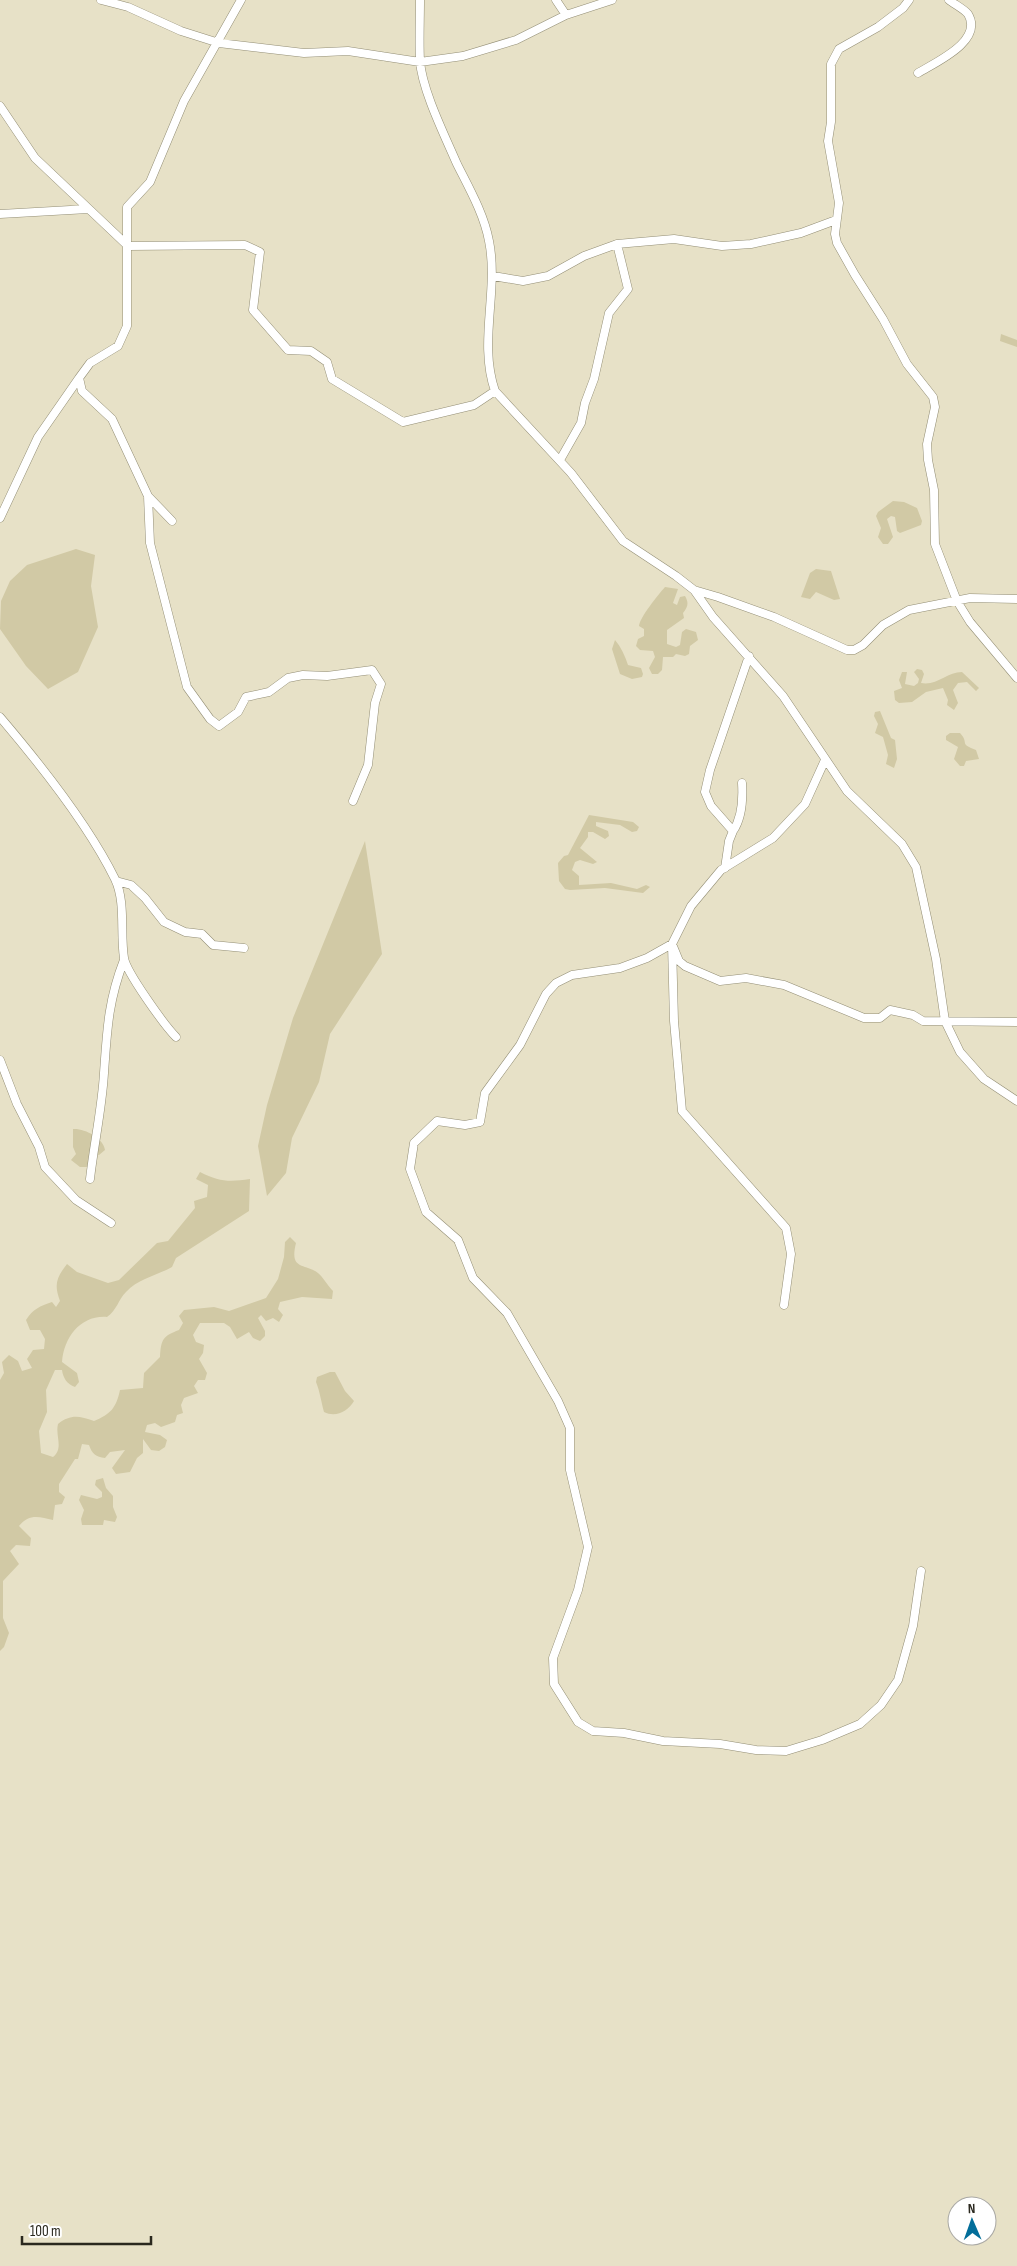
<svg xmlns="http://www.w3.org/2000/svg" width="1017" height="2266" viewBox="0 0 1017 2266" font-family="'Sofia Sans Condensed',sans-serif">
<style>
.green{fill:#d1c9a5}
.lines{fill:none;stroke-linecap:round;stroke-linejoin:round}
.minor-casing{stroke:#938e75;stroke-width:9}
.minor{stroke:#fff;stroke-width:8}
</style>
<rect width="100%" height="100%" fill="#e7e1c7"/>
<path class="green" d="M1001,334L1017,340V347L1000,341Z
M893,501L904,502L917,508L922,521L921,525L900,533L897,531L895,517L891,516L887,519L893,537L888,544H883L878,537L881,528L876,516L878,512Z
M76,549L95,555L91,586L98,627L78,672L48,689L26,666L0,629L1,601L10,581L27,565Z
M816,569L831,571L840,599L834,600L816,592L810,599L801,597L810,573Z
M665,587L678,589L673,603L677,605L680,597L685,596C689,603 688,607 683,613L684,618L667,630V644L676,647L680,645L682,632L686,629L696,632L698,640L690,646L689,654L685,656L676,654L673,657H663L662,670L658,674H652L649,668L655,657L653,651L640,650L636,646L638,639L644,636V629L639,626C640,617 658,595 665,587Z
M615,640C621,647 625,656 628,665L641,668L643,674L642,677L632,679L620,674L612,649Z
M917,669L922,670L924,674L921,683C937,686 947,672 962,672L979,688L976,691L967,682L958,683L953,690L958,703L954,710L947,705L948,700L943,688L926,692L912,702L899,703L895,700L894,691L902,688L899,680L902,672H907L905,684L914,686L918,683L919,679L914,672Z
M880,711L891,738L895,740L897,759L894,768L886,764L888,755L883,737L875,733L878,724L874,716L875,712Z
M950,733H960C970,744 958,743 976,750L979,759L966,761L964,766H960L954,759L958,747L946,740V736Z
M589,815L633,822L639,827L637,831L632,832L620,825L596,822V826L608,831L609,836L605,839L593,832H588V837L580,848L597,862L593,864L580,860L575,862L572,870L579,876V885L611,883L637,889L646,885L650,887L643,893L605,888L570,890L565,889L559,881L558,863L564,856L568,855Z
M365,841L382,954L330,1034L319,1082L292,1138L286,1173L267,1196L258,1146L267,1105L293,1018Z
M73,1129C84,1128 104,1138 105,1150L99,1155L89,1153L90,1161L87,1167H80L71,1160L76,1154L73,1147Z
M200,1172C219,1182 230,1182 250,1179L249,1211L176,1258L172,1267C156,1276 139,1278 126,1292C118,1300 117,1310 107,1317C81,1315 64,1337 62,1362L77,1373L79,1382L75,1387C67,1384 63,1378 62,1370H55L46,1390L47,1412L39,1431L41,1453L53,1457C64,1448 55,1436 58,1424C71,1414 79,1416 94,1421C111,1414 116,1408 120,1390L143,1388L144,1373L160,1357C161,1339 163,1336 179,1330L183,1323L179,1316L184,1310L214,1307L229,1311L266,1298L278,1279L284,1257L285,1242L290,1237L296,1243C289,1271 305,1263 318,1273C323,1277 328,1286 333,1291L332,1299L302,1297L280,1302L278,1309L283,1315L279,1322L273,1318L266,1321L261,1315L258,1318L265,1331V1336L260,1341L253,1338L249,1332L237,1339L230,1327L224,1323H200L193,1335L196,1342L204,1345L203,1353L199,1359L207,1373L205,1380H198L194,1386L198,1393L184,1398L181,1405L183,1413L177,1415L175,1422L161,1427L155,1423L147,1425L145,1432L160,1435L167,1440L165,1447L159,1451L151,1450L143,1439V1453L137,1458L130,1472L116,1474L112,1468L125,1450L110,1452L105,1458C96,1457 92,1454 89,1445L82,1444L78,1459H75L59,1484V1492L65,1497L62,1504L55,1505L53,1520C40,1517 29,1513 19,1526L31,1538L30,1546L16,1545L10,1551L19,1564L3,1581V1618L9,1633L4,1647L0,1651V1380L4,1373L2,1362L9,1355L18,1361L22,1371L32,1368L27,1359L33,1350L44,1349L45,1339L40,1330H30L26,1320C33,1309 40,1306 52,1302L56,1307L60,1301C54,1285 56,1278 67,1264L77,1272L108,1283L119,1280L157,1243L168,1241L195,1208L194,1201L207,1197L208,1185L196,1179Z
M330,1372H335L345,1391L354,1401C348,1411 336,1418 324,1412C321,1401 320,1392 316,1382L317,1377Z
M103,1478L106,1488L113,1496V1507L117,1517L115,1522L104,1520L103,1525H82L81,1519L84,1510L79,1500L81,1495L97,1499L102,1497V1492L95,1485L96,1480Z"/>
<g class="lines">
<defs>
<path id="minor" d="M101,0L128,7L181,31L219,43L304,53L348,51L420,62L463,56L516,40L566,15L612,0
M420,0C420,20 419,41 420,61C422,90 445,136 457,164C469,188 484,214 489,241C499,291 478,342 495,391L571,473L623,541L676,576L694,590L713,617L783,696L847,791L902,844L916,867L936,959L945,1021L960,1052L984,1079L1017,1101
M556,0L566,15
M909,0L903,8L878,27L839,49L831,64V122L828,141L839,203L835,234L837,243L855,275L883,319L907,364L933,397L935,407L927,444L928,460L934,490L935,544L957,601L970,622L1017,678
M918,73C936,62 984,41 968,14C964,9 954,4 949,0
M0,106L35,158L128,246L245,245L260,252L253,310L288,350L311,351L327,362L332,379L403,422L474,405L495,391
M0,214L88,209
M493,276L523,281L548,276L584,256L617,244L674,239L722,246L751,244L801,233L836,220
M560,460L581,423L585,403L594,379L609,313L628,289L617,244
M148,496L150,543L187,687L210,719L219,726L238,712L246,697L269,692L288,678L303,675L327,676L372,670L381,684L375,703L368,765L353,801
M0,518L38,437L79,378
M172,521L148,496L112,419L82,391L79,378L90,363L118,346L127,326V207L150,182L184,101L241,0
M694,590L718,597L774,617L847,650H854L863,645L883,625L909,610L970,598L1017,599
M0,717C40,764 88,824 115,879C126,902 120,933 124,958C126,972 165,1026 176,1037
M733,831C742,818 743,799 742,783
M725,868L729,841L733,831L711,806L705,792L710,770L749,656
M116,881L131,885L145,898L164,922L185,932L202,934L213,945L244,948
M0,1060L17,1104L39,1147L45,1167L76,1200L111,1223
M90,1179C94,1144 102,1108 104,1073C107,1031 108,1001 124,960
M784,1305L791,1254L786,1228L682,1111L674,1021L672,944L691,906L721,870L773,838L805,804L825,760
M921,1571L913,1626L898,1680L881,1705L860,1724L822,1740L786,1751L756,1750L720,1744L663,1741L624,1733L593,1731L578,1722L554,1684L553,1658L578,1590L588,1547L570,1470V1428L558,1401L507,1313L473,1278L458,1240L426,1212L410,1169L414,1143L437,1121L465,1125L480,1122L485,1093L520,1045L546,994L556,983L572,975L620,968L647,958L672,944L679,961L685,966L720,981L746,978L784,985L864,1018H880L890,1010L913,1015L923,1021L1017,1022"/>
</defs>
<use href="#minor" class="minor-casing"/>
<use href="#minor" class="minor"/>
</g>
<g transform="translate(972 2221) rotate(358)"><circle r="24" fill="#ffffff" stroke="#aaa9a5"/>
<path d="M0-4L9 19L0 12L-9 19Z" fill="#036e9a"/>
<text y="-8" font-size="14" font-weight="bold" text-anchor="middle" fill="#2a281e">N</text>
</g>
<path d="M22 2236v8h129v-8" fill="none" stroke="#2a281e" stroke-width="2.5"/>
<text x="30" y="2236" font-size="15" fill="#2a281e" stroke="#ffffff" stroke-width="4" paint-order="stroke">100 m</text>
</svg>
